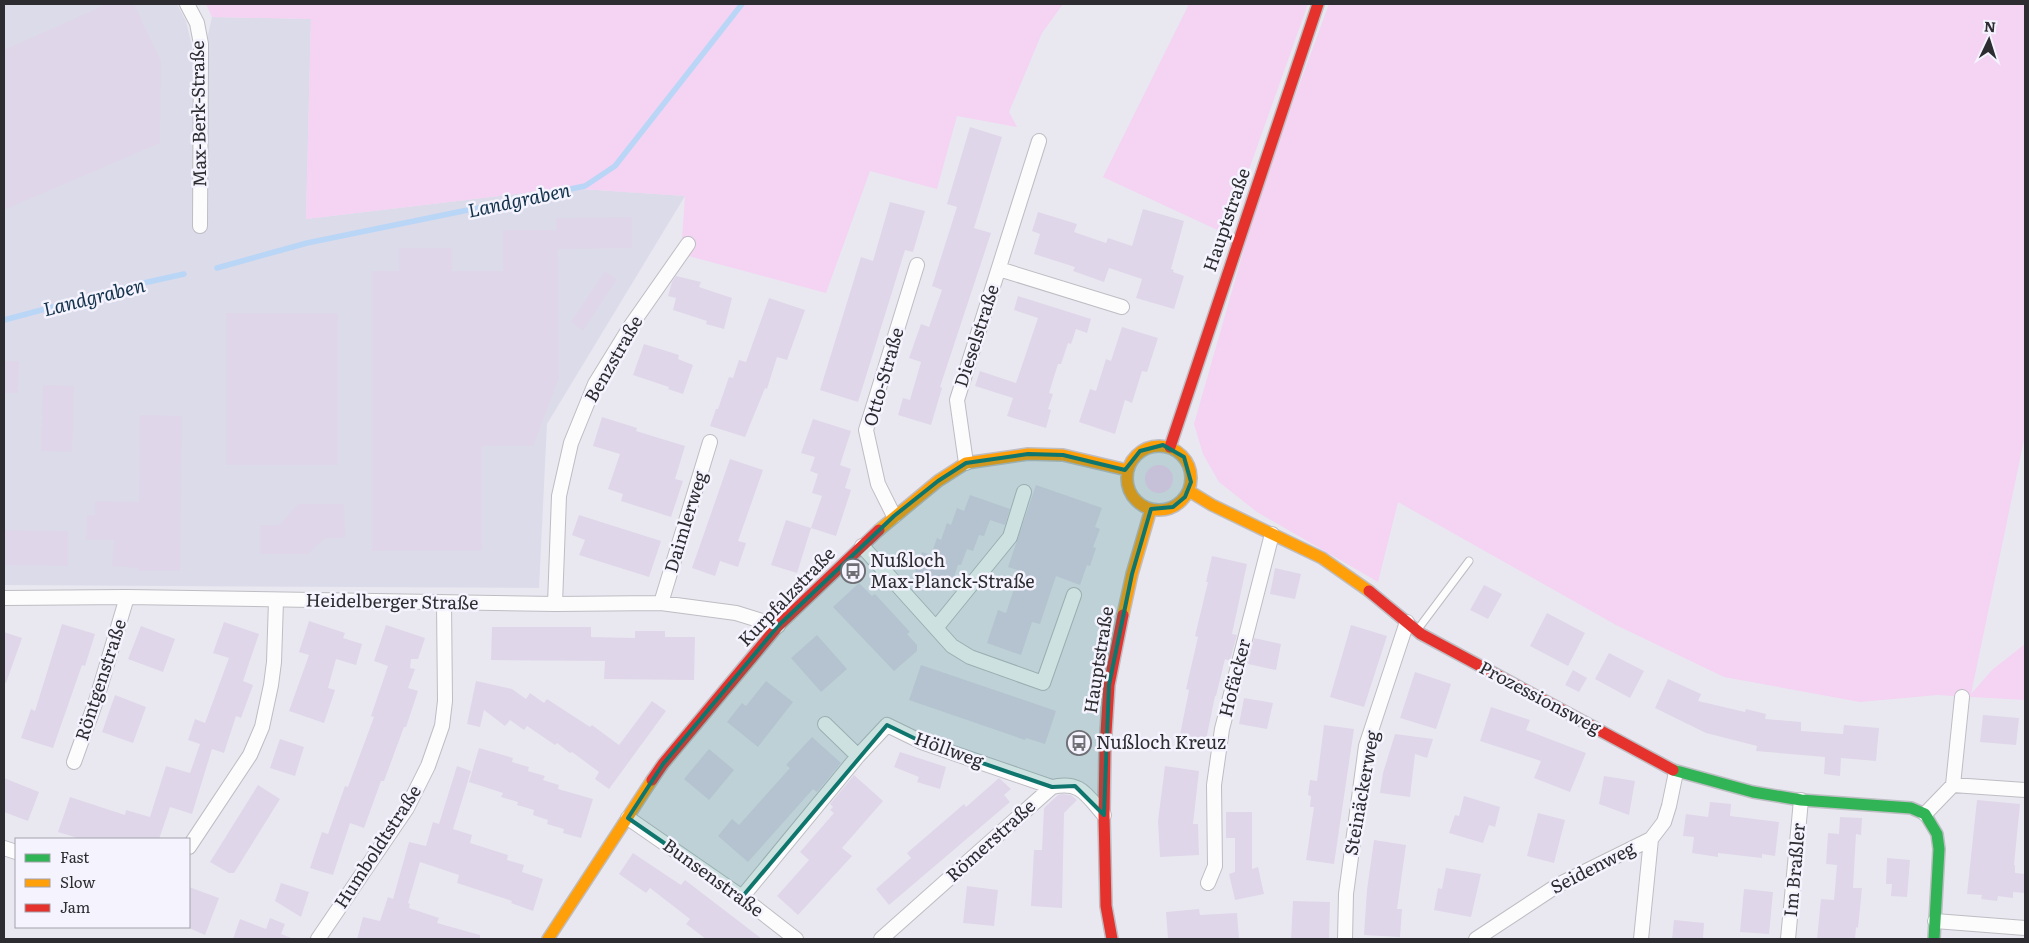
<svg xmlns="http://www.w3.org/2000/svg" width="2029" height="943" viewBox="0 0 2029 943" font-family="Literata,serif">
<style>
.built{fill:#dcdbea}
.green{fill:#f4d3f3}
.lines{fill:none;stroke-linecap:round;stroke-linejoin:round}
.stream{stroke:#b9d6f6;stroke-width:5.5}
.building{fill:#dfd6e9}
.lane-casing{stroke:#bebdc3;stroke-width:9}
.street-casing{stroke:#bebdc3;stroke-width:16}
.fast-casing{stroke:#bebdc3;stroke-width:14}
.slow-casing{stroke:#bebdc3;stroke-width:14}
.jam-casing{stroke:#bebdc3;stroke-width:14}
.lane{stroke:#fcfcfd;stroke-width:7}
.street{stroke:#fcfcfd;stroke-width:14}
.fast{stroke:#30b455;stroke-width:11}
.slow{stroke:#ff9f0a;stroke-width:11}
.jam{stroke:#e5322d;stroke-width:11}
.marked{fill:#0f766e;fill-opacity:0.2;stroke:#0f766e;stroke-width:4;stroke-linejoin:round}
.labels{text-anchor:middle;stroke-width:5;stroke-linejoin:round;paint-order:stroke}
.street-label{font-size:18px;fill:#2c2c31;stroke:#f4f3fe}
.poi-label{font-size:18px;fill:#2c2c31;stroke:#f4f3fe;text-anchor:start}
.water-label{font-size:19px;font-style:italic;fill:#12314b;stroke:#f4f3fe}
</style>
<rect width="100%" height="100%" fill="#e9e8f0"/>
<path class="built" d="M4,4H177L186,21L192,46L194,143L200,69L212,17L311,19L306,219L567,188L685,196L547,424L539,588L4,585Z"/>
<path class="green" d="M206,4H1063L1042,33L1009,112L1017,127L957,116L937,189L870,171L826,293L681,254L685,196L567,188L306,219L311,19L212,17Z
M1189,4H1308L1226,234L1103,177Z
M1329,4H2025V435L1971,694L1992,670L2025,644V700L1937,695L1860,702L1724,677L1616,625L1398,502L1378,582L1257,512L1219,482L1203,454L1194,424L1262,186Z
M1145 479a14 14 0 1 1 28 0a14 14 0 1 1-28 0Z"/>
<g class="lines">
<path class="stream" d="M217,268L307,243L585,186L615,166L742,4
M4,320L139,284L184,274"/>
</g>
<path class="building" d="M107,4H134L161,61L160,143L4,210V50Z
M970,127L1002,137L974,228L991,233L940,387L942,388L931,425L898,415L903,398L910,400L921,362L909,358L921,324L929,327L942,290L932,286L957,207L947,204Z
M890,202L925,211L913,252L905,250L858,402L820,390L861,257L873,261Z
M1143,209L1184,221L1171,269L1174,270L1173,272L1184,276L1174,309L1136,298L1142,279L1109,268L1104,282L1073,271L1075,267L1034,254L1040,234L1032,231L1038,212L1077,224L1074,232L1106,243L1108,238L1132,246Z
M632,217V248L558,249L559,378L533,446H482V551H372V271H399V248H452V271H503V230H556V218Z
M605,271L617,279L583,331L571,322Z
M676,276L701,282L699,287L732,298L724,329L706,324L707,321L673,310L676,298L668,296L672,282Z
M1018,296L1091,319L1087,333L1076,329L1071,344L1068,343L1061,364H1058L1049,393L1053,394L1048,409L1051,410L1046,428L1007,416L1013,398L975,386L980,371L1016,383L1038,318L1014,310Z
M769,298L805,310L787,360L777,357L767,389L765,388L745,437L710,426L716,409H718L729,377L733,378L739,360L746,362Z
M226,313H338V465H226Z
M1122,327L1158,338L1147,372L1142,371L1132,403L1125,400L1115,434L1079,422L1090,389L1096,391L1106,359L1111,361Z
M644,344L679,355L678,359L693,365L683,394L668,389L669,387L633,375Z
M4,361H19L18,393H4Z
M43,385L74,386L72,452L41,451Z
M140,415L182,416L180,571H138V568L112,566L114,540H86L87,515H95V501L139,502Z
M602,417L637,428L636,431L685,446L675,479L683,481L671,517L621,501L623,494L608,489L620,454L593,446Z
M813,419L851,431L840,465L851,469L845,488L851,490L836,536L811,528L822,496L812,493L818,474L810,471L815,457L801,453Z
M730,459L763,470L738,541L746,543L738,567L720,561L715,576L692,568Z
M1036,485L1102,508L1095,527L1100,529L1093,547L1096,548L1090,566L1087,565L1080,585L1056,576L1040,624L1032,622L1021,655L987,643L998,610L1006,613L1020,571L1008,567Z
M970,495L1010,509L1005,525L990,520L984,536L979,535L973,551L967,549L961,565H958L951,586L915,573L922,552L931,555L937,538L941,540L947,523L951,525L957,508L964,511Z
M298,504H344L345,538H325L308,554H260V525H279Z
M579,515L661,541L649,577L579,555L585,540L572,535Z
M786,520L811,528L797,573L771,565Z
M4,530L68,531V566L4,565Z
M1212,556L1247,564L1232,634L1237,635L1230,661L1225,659L1216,696H1215L1205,745L1179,740L1189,690L1186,689L1198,637L1195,636L1208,582H1206Z
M1275,568L1301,574L1295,599L1270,594Z
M859,583L872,596L875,594L910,632L907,634L917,645V651L894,671L833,607Z
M1484,585L1502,594L1488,619L1470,610Z
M1547,613L1585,633L1568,666L1530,646Z
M309,621L345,633L343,638L362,644L356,665L336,659L328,688L335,690L324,723L289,711L309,655L299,652Z
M224,622L259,634L243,681L253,685L241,718L236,716L224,753L212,749L192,814L170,807L159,839H81L58,832L70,797L125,815L126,810L150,817L166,766L190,773L200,744L188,740L195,719L205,723L229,658L213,653Z
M62,624L95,634L85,666L82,665L53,748L21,738L31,709L35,711Z
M386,625L425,638L418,659H411L410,668L415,669L408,688L418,691L406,727H404L384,781H381L364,828L350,823L333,875L310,868L322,832L328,834L345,786L348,787L374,717L371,716L388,666L374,661Z
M1351,625L1387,636L1364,707L1330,697Z
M141,626L175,639L163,672L128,659Z
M492,627H591V637L635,638V631H665V637H695L694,680L604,679L605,661L491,660Z
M4,632L22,638L6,683L4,682Z
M817,635L847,669L821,692L791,658Z
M1254,638L1281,644L1276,670L1248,664Z
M1609,653L1644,671L1630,698L1595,679Z
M921,665L1056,711L1045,744L1026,738L1025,740L909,700Z
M1573,670L1587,678L1579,692L1565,685Z
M1415,672L1451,684L1436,729L1400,718Z
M1668,679L1701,694L1698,701L1745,712L1746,709L1766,714L1765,719L1801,722V731L1843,734L1844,725L1879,728L1876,761L1841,758L1840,776L1824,774L1825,757L1756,751L1757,746L1706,733L1655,708Z
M476,681L512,689L526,699L530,693L544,703L547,699L590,727L592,725L619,745L652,701L666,711L609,789L595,779L599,772L572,752L570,753L557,743L555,745L527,726L524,730L510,720L505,726L484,710L480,727L467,724Z
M766,681L793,702L758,747L727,722L742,703L746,706Z
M115,695L146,707L133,743L102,732Z
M1244,698L1273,703L1267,729L1239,724Z
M1491,707L1530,720L1526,730L1586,753L1570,792L1534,778L1541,761L1480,741Z
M1983,715L2019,718L2016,745L1980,742Z
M1324,725L1354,729L1334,864L1306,860L1314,807H1310L1311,796L1308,795L1310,780L1317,781Z
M1395,734L1433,739L1427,758L1415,754L1410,797L1380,793L1383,773Z
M812,737L841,763L817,792L813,789L748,862L718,836L732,819L739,825L790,768L786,765Z
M280,739L304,747L295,776L270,768Z
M479,748L513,758L512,762L529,767L528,771L545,776L543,780L559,785L558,789L593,799L581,838L563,833L564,829L547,824L548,820L533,815L534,810L517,805L518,802L501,797L503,793L469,782Z
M709,749L734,770L709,800L684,779Z
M900,752L946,767L940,789L917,782L919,777L894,767Z
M457,766L471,771L453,829L472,835L470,843L508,855L507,860L524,865L522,872L543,879L533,911L511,903L512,901L457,883L459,875L420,862L408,903L410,904L409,908L439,918L437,923L480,935V939H357L363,917L380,921L388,897L393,899L409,842L426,846L433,822L439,824Z
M1165,766L1199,771L1193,824H1198L1199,855L1160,857L1158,821Z
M854,775L883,801L842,848L852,856L798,915L777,896L809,860L800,852L834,813L830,810L833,807L830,804Z
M1604,776L1635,781L1629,815L1599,804Z
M4,778L39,792L28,821L4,812Z
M999,778L1011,789L1004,795L1010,802L889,905L876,889L911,858L907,853L964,804L966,807Z
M258,785L280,799L234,873H229L210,862Z
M1062,794L1071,795L1077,800L1064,813L1062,908L1031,906L1034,850H1042L1044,808L1058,795Z
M1464,796L1500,807L1495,827L1489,825L1483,843L1449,833L1455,815L1459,816Z
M1977,800L2020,804L2014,865H2015V873L2025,874V893L2013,892V898L1998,896L1997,901L1981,899L1982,895L1967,894Z
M1710,802L1731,804L1730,816L1779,822L1775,856L1762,854V858L1718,853V857L1692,853L1694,837L1683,836L1686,814L1708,817Z
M1226,812H1252V869L1258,867L1264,894L1235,900L1229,874L1235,872V838H1226Z
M1538,813L1565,820L1554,863L1527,856Z
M1840,817L1862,818L1861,835L1856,834L1853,888H1862L1858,928L1856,927L1855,939H1817L1821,899L1834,900L1837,865L1826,864L1828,833L1839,834Z
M1374,840L1406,845L1397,909H1402L1400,937L1364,935L1367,890Z
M633,853L681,885L685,880L762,939H706L686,924L690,919L650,888L646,893L619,874Z
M1887,858L1910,860L1907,897L1891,896L1892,884H1886Z
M1446,868L1481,874L1471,917L1434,910L1438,888L1442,889Z
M281,883L309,892L301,917L275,901Z
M967,886L998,890L994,926L963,923Z
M189,887L219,898L205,935L189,928Z
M1744,889L1773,892L1769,934L1740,932Z
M1293,901L1330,902L1329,939H1291Z
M1199,909L1200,915L1237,913L1239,939H1168L1166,912Z
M270,918L285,924L281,934L291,938L290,939H233L240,919L266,929Z
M1674,920L1704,923L1703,939H1672Z"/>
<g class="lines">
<defs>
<path id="lane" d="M1418,629L1469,561"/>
<path id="street" d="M187,4L197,23L201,44L200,226
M999,269L1122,307
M966,463L957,400L1039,141
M894,516L878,484L866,430L917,265
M862,546L952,646L970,657L1043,683L1074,595
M4,598L127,597L555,604L661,603L736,613L778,626
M661,603L710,442
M555,604L559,496L571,443L595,384L632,324L688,244
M936,628L1010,537L1024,492
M825,724L858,756
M74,762L96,701L127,597
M1953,785L2025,790
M1925,814L1953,785L1962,697
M628,818L742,897L796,939
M189,847L250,755L262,727L271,685L274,662L276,601
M4,848L16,852
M1208,883L1215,866L1214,785L1222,729L1272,534
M742,897L858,756L887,725L924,743L1052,787
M1935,921L2025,928
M318,939L407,808L428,766L442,726L445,701L444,603
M881,939L1052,787C1081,780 1087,796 1104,815
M1345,939L1346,894L1366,746L1407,622
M1476,939L1558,885L1651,839L1664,822L1669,806L1676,772
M1641,939L1651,839
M1788,939L1801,800"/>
<path id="fast" d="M1673,770L1753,792L1801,800L1911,808L1925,814L1937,834L1939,849L1934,939"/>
<path id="slow" d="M1127 478a32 32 0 1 1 64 0a32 32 0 1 1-64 0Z
M1189,491L1212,505L1322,558L1369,591
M879,530L938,481L966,463L1028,454L1063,455L1127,470
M1123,615L1132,574L1151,509
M548,939L652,780"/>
<path id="jam" d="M1170,447L1318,4
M1369,591L1421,634L1673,770
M652,780L663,764L778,626L879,530
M1112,939L1106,906L1104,815L1105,749L1109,685L1123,615"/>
</defs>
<use href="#lane" class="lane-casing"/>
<use href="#street" class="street-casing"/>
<use href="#fast" class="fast-casing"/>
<use href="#slow" class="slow-casing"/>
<use href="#jam" class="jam-casing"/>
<use href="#lane" class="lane"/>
<use href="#street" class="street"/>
<use href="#fast" class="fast"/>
<use href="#slow" class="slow"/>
<use href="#jam" class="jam"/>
</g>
<path class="marked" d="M1163,445L1184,457L1191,482L1185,497L1173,507L1151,509L1132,574L1109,685L1104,815L1075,786L1052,787L924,743L887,725L742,897L628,818L663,764L778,626L894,516L938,481L966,463L1028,454L1063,455L1125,470L1140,451Z"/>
<defs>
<symbol id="bus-ring" viewBox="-11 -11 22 22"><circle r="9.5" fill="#f4f3fe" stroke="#6e6e74" stroke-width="1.5"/><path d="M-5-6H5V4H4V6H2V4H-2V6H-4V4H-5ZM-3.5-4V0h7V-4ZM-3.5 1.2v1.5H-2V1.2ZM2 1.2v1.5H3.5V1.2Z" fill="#6e6e74"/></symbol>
</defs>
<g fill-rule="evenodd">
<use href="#bus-ring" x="839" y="557" width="28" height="28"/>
<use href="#bus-ring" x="1065" y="729" width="28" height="28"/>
</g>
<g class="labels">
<g class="street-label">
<text transform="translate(199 114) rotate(-91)" y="6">Max-Berk-Straße</text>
<text transform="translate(1227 220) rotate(-71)" y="6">Hauptstraße</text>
<text transform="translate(977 336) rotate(-72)" y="6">Dieselstraße</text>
<text transform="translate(614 359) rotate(-60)" y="6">Benzstraße</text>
<text transform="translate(884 377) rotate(-74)" y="6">Otto-Straße</text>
<text transform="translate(686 522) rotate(-73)" y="6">Daimlerweg</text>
<text transform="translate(787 597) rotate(-46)" y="6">Kurpfalzstraße</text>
<text transform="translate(392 602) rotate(1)" y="6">Heidelberger Straße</text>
<text transform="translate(1099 660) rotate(-81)" y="6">Hauptstraße</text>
<text transform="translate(1235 678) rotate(-76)" y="6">Hofäcker</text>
<text transform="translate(101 680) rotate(-72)" y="6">Röntgenstraße</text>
<text transform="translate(1540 698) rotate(28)" y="6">Prozessionsweg</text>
<text transform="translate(949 750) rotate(20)" y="6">Höllweg</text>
<text transform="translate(1362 793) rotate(-80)" y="6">Steinäckerweg</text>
<text transform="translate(991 841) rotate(-42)" y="6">Römerstraße</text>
<text transform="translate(378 847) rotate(-57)" y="6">Humboldtstraße</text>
<text transform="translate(1593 868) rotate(-27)" y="6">Seidenweg</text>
<text transform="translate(1795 870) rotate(-85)" y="6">Im Braßler</text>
<text transform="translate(713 878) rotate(36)" y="6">Bunsenstraße</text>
</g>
<g class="poi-label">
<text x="870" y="567">Nußloch<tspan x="870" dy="21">Max-Planck-Straße</tspan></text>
<text x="1096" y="749">Nußloch Kreuz</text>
</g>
<g class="water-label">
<text transform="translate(519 200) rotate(-12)" y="7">Landgraben</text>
<text transform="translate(94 297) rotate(-14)" y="7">Landgraben</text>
</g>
</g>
<rect width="2029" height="943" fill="none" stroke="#2c2c31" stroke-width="10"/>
<rect x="15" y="838" width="175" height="90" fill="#f4f3fe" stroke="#a4a3ac"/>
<rect x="25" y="854" width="25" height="8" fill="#30b455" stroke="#a4a3ac"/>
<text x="60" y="863" font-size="15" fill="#2c2c31">Fast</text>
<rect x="25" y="879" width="25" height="8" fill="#ff9f0a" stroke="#a4a3ac"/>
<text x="60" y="888" font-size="15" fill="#2c2c31">Slow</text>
<rect x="25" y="904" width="25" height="8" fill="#e5322d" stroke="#a4a3ac"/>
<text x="60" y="913" font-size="15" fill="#2c2c31">Jam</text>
<g transform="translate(1989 40) rotate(4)" stroke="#f4f3fe" stroke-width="4" paint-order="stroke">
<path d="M0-4L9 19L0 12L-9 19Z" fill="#2c2c31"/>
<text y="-8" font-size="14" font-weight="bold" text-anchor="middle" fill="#2c2c31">N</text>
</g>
</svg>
